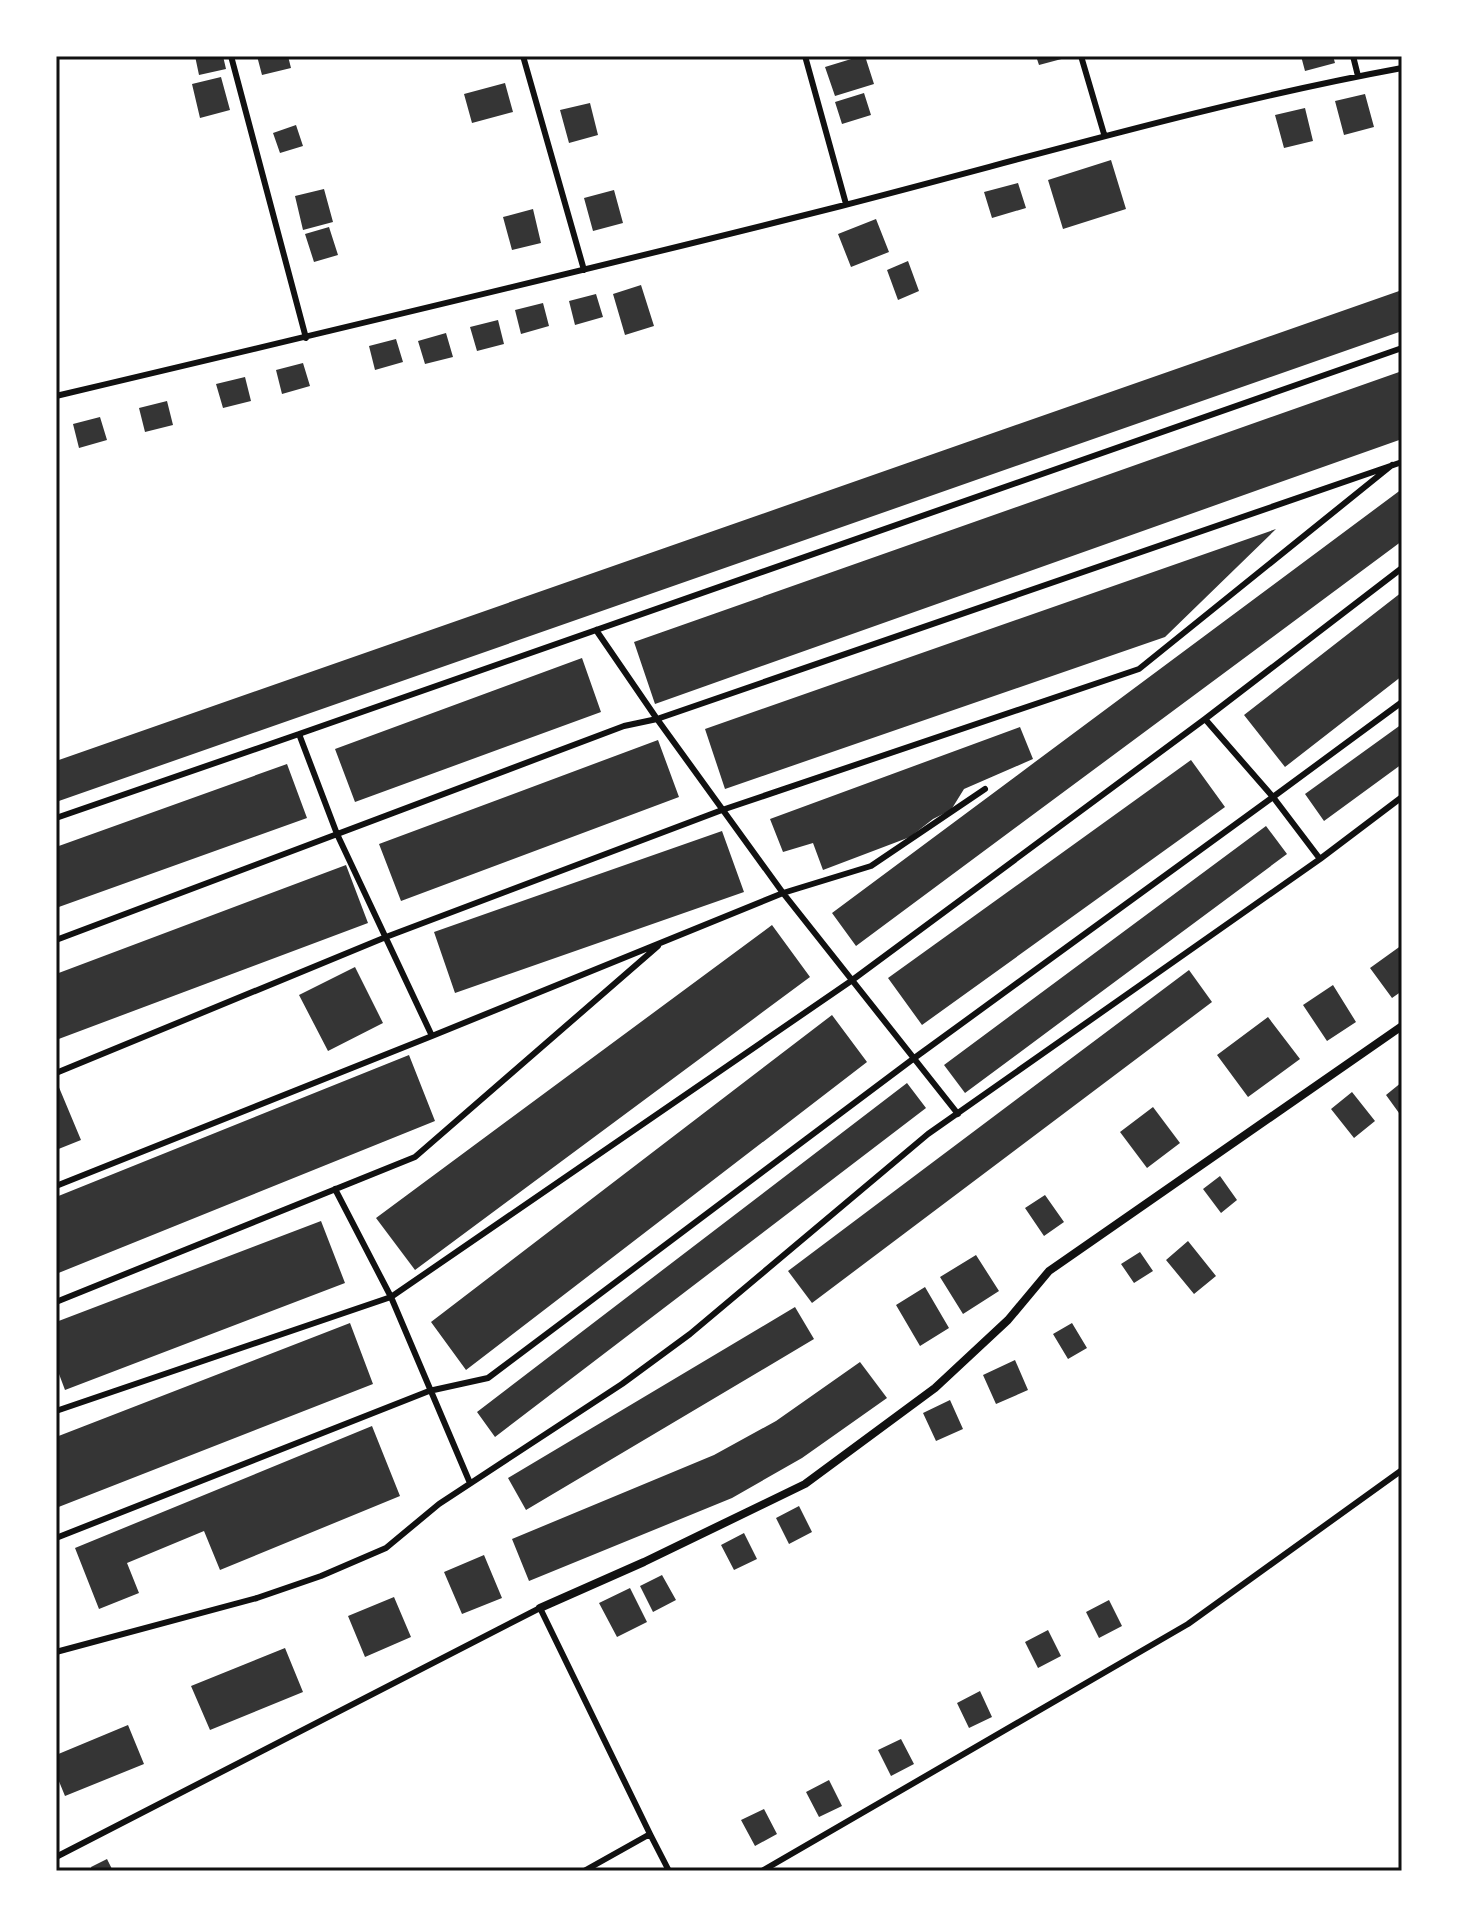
<svg xmlns="http://www.w3.org/2000/svg" width="1458" height="1927" viewBox="0 0 1458 1927" font-family="'Exo 2',sans-serif">
<style>
.building{fill:#353535}
.lines{fill:none;stroke-linecap:round;stroke-linejoin:round}
.service{stroke:#111;stroke-width:6}
.minor{stroke:#111;stroke-width:8}
.neatline{fill:none;stroke:#111;stroke-width:3}
</style>
<rect width="100%" height="100%" fill="#fff"/>
<path class="building" d="M195,56H223L226,69L199,75Z
M257,56H288L291,68L262,75Z
M861,56H865L874,84L835,96L825,67Z
M1036,56H1068L1069,57L1039,65Z
M1301,56H1333L1335,63L1305,71Z
M221,77L230,110L200,118L192,84Z
M505,83L513,112L472,123L464,94Z
M864,93L871,115L842,124L835,102Z
M1365,94L1374,127L1344,135L1335,101Z
M590,103L598,135L569,143L560,110Z
M1305,108L1313,141L1284,148L1275,115Z
M296,125L303,146L280,153L273,133Z
M1111,160L1126,209L1063,229L1048,180Z
M1018,183L1026,208L992,218L984,192Z
M324,189L333,222L303,230L295,196Z
M614,190L623,223L593,231L584,198Z
M533,209L541,243L512,250L503,217Z
M876,219L889,252L851,267L838,234Z
M329,227L338,255L314,262L305,234Z
M908,261L919,291L898,300L887,270Z
M641,285L654,326L625,335L613,294Z
M1402,290V331L56,802V761Z
M596,294L603,317L575,325L569,301Z
M543,303L549,326L521,334L515,310Z
M498,320L504,344L477,351L470,327Z
M446,333L453,357L425,364L418,341Z
M396,339L403,362L375,370L369,346Z
M303,363L310,386L282,394L276,370Z
M1402,371V439L655,704L634,642Z
M245,377L251,401L223,408L216,384Z
M167,401L173,425L145,432L139,408Z
M100,417L107,440L79,448L73,424Z
M1402,489V541L856,946L832,913Z
M1276,529L1165,637L725,789L705,729Z
M1402,592V676L1285,767L1244,715Z
M582,658L601,712L355,802L335,749Z
M1402,724V764L1324,821L1305,794Z
M1020,727L1033,759L964,789L951,810L933,819L910,837L823,870L813,843L783,852L770,819Z
M658,740L679,797L401,901L379,844Z
M1191,760L1225,807L922,1025L888,978Z
M287,764L307,818L56,908V847Z
M1266,826L1287,854L965,1093L944,1065Z
M722,831L744,892L455,993L434,932Z
M346,865L368,923L56,1040V974Z
M772,925L810,977L415,1270L376,1218Z
M1402,945V991L1392,998L1370,968Z
M355,967L383,1023L328,1051L299,995Z
M1189,970L1212,1002L812,1303L788,1271Z
M1333,985L1356,1022L1327,1041L1303,1005Z
M832,1015L867,1062L466,1370L431,1322Z
M1268,1017L1300,1059L1248,1097L1217,1055Z
M409,1055L435,1121L56,1274V1197Z
M1402,1082V1111L1399,1113L1386,1095Z
M907,1083L926,1108L495,1437L477,1412Z
M58,1085L81,1140L56,1150V1086Z
M1352,1092L1375,1121L1354,1138L1331,1109Z
M1153,1107L1180,1143L1147,1168L1120,1132Z
M1220,1176L1237,1200L1221,1213L1203,1189Z
M1045,1195L1064,1222L1044,1236L1025,1208Z
M321,1221L345,1283L65,1390L56,1366V1322Z
M1188,1241L1216,1276L1194,1294L1166,1260Z
M1140,1252L1153,1271L1134,1283L1121,1264Z
M976,1255L999,1291L963,1314L940,1277Z
M925,1287L949,1328L920,1346L896,1305Z
M795,1307L814,1339L526,1510L508,1478Z
M350,1323L373,1384L56,1508V1437Z
M1072,1323L1087,1348L1068,1359L1053,1334Z
M1015,1360L1028,1390L996,1404L983,1375Z
M860,1362L887,1398L802,1458L732,1498L529,1581L512,1539L714,1455L776,1421Z
M950,1400L963,1429L936,1441L923,1413Z
M372,1426L400,1496L220,1570L204,1531L127,1563L139,1593L99,1609L75,1548Z
M799,1506L812,1532L789,1544L776,1518Z
M744,1533L757,1559L734,1570L721,1545Z
M484,1555L502,1598L462,1614L444,1572Z
M662,1575L676,1600L653,1612L640,1586Z
M630,1588L647,1622L617,1637L599,1603Z
M394,1597L411,1637L365,1657L348,1616Z
M1109,1600L1122,1626L1099,1638L1086,1612Z
M1048,1630L1061,1656L1038,1668L1025,1642Z
M285,1648L303,1692L210,1730L191,1686Z
M980,1691L992,1717L969,1728L957,1703Z
M128,1725L144,1764L65,1796L56,1774V1755Z
M901,1739L914,1764L891,1776L878,1750Z
M829,1780L842,1806L819,1817L806,1792Z
M764,1809L777,1834L755,1846L741,1820Z
M107,1859L113,1871H92L91,1867Z"/>
<g class="lines">
<path class="service" d="M231,56L306,338
M523,56L584,270
M805,56L846,204
M1081,56L1104,134
M1353,56L1358,76
M56,396C318,334 580,272 841,206C1028,158 1212,103 1402,68
M596,630L657,719L1402,462
M1205,719L1402,568
M299,734L1402,348
M56,818L299,734L337,834L432,1036L783,893L871,866L985,789
M1320,859L1273,797L1402,702
M56,940L624,726L657,719L783,893L958,1114
M56,1073L386,937L722,810L1139,669L1392,465
M56,1186L432,1036
M335,1189L391,1297L470,1483
M56,1302L415,1157L658,946
M56,1411L391,1297L851,981L1205,719L1273,797L913,1059L488,1378L429,1391L56,1538
M56,1652L257,1598L321,1576L386,1548L439,1504L622,1384L690,1334L928,1134L1320,859L1402,797
M650,1834L669,1871
M56,1857L540,1608L650,1834L584,1871
M762,1871L1188,1624L1402,1470"/>
<path class="minor" d="M540,1608L644,1562L805,1484L935,1388L1008,1320L1049,1271L1402,1026"/>
</g>
<rect width="1458" height="1927" fill="none" stroke="#ffffff" stroke-width="116"/>
<rect x="58" y="58" width="1342" height="1811" class="neatline"/>
</svg>
